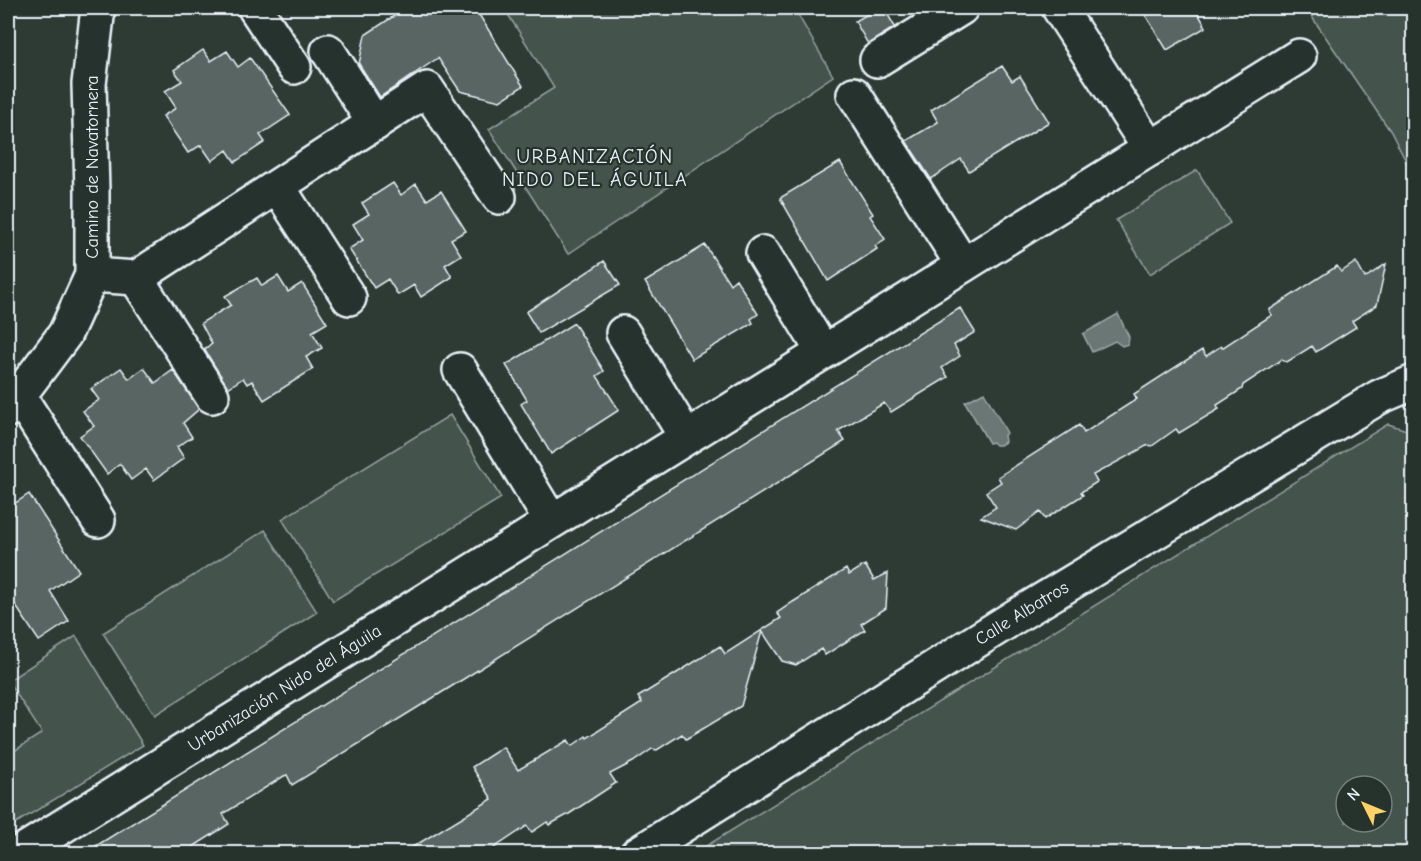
<svg xmlns="http://www.w3.org/2000/svg" width="1421" height="861" viewBox="0 0 1421 861" font-family="'Comic Neue',sans-serif">
<style>
.green{fill:#45524e;stroke:#96a2a3;stroke-width:1.5;fill-rule:evenodd}
.water{fill:#6b7775;stroke:#9da8a9;stroke-width:1.5}
.building{fill:#596563;stroke:#e8f1f8;stroke-width:1.5}
.lines{fill:none;stroke-linecap:round;stroke-linejoin:round}
.minor-casing{stroke:#e8f1f8;stroke-width:38}
.minor{stroke:#26332d;stroke-width:33}
.labels{text-anchor:middle;stroke-width:4.5;stroke-linejoin:round;paint-order:stroke}
.street-label{font-size:18px;fill:#e8f1f8;stroke:#26332d}
.neighbourhood-label{font-size:20px;letter-spacing:1.5px;fill:#e8f1f8;stroke:#26332d}
</style>
<rect width="100%" height="100%" fill="#2e3b35"/>
<filter id="ink" filterUnits="userSpaceOnUse"><feTurbulence type="fractalNoise" baseFrequency=".0167" numOctaves="2"/><feDisplacementMap in="SourceGraphic" scale="12" xChannelSelector="R" yChannelSelector="G"/><feConvolveMatrix kernelMatrix="1 2 1 2 8 2 1 2 1" color-interpolation-filters="sRGB"/></filter>
<g filter="url(#ink)">
<path class="green" d="M504,8H794L833,76L568,254L489,129L554,88Z
M1307,8H1413V175L1391,132L1314,20Z
M1197,170L1230,223L1150,274L1116,220Z
M450,415L501,498L333,601L282,519Z
M1388,424L1413,432V853H695ZM1346,786H1382V822H1346Z
M265,530L317,612L155,715L103,633Z
M76,636L143,745L8,828V755L42,733L8,681Z"/>
<path class="water" d="M1118,314L1129,337L1128,344L1122,346L1115,341L1092,352L1083,334Z
M984,392L1007,433L1004,435L1005,442L1000,445H995L992,442L989,443L965,402Z"/>
<path class="building" d="M406,8H475L523,86L500,101L460,91L438,58L380,97L359,64L365,35Z
M879,8H884L895,27L868,44L855,21Z
M1141,8H1195L1206,27L1167,50Z
M203,50L211,61L227,51L238,67L250,58L290,115L260,135L265,142L235,162L227,150L212,161L201,145L188,153L163,116L176,108L165,91L182,81L174,70Z
M1002,66L1012,81L1020,76L1049,122L969,171L961,159L931,179L906,141L938,122L931,110Z
M840,162L873,214L870,216L885,239L875,246L877,249L828,281L780,198Z
M393,183L401,195L416,184L427,200L441,191L466,231L451,239L461,255L445,265L452,277L421,297L414,285L398,295L388,279L374,288L349,249L363,240L353,224L369,214L362,203Z
M705,245L730,284L736,279L758,314L751,319L753,323L692,359L645,282Z
M604,261L620,285L539,333L526,312Z
M1356,262L1365,278L1386,264L1377,305L1352,321L1356,327L1316,352L1312,346L1287,362L1281,360L1243,385L1242,389L1217,405L1219,409L1179,433L1176,429L1152,446L1148,445L1093,475L1097,482L1081,492L1083,495L1045,519L1040,512L1016,530L981,517L996,507L986,492L1001,482L998,477L1079,425L1084,433L1137,399L1134,394L1202,350L1206,356L1221,346L1222,348L1272,315L1269,310L1337,266L1341,272Z
M278,276L288,292L302,283L327,323L312,332L322,348L306,357L313,369L264,400L252,381L247,384L243,378L228,388L204,349L212,344L201,323L231,305L225,296L257,278L262,286Z
M960,308L975,332L954,345L960,356L942,368L948,377L891,412L884,403L838,431L845,441L449,688L292,785L287,775L284,776L223,814L229,824L182,854H83Z
M574,323L604,371L597,376L619,410L551,454L521,404L527,400L506,365Z
M121,368L129,379L144,368L155,383L173,370L199,409L183,423L192,437L177,447L184,458L154,480L146,469L131,480L120,464L107,474L80,436L94,426L83,411L99,400L91,389Z
M29,494L79,571L50,591L69,621L39,641L8,594V508Z
M865,565L874,580L888,573L886,608L861,624L865,630L825,655L821,649L796,665L782,661L762,631L741,706L686,739L682,734L657,750L652,749L633,762L610,774L616,783L569,814L549,825L547,822L532,832L527,826L485,854H401L492,799L472,767L503,747L518,770L568,740L572,746L586,736L587,738L642,703L638,697L672,676L720,646L725,654L781,618L777,613L793,602L846,569L849,575Z"/>
<g class="lines">
<defs>
<g id="minor">
<path d="M255,8L294,67"/>
<path d="M1059,8L1150,149"/>
<path d="M328,51L375,124"/>
<path d="M877,60L961,8"/>
<path d="M854,94L963,265"/>
<path d="M278,187L349,298"/>
<path d="M763,253L823,352"/>
<path d="M92,275L136,278L427,89L499,197"/>
<path d="M136,278L212,396"/>
<path d="M623,333L686,437"/>
<path d="M460,370L551,521"/>
<path d="M19,396L98,520"/>
<path d="M8,410L65,334L92,275V191L89,84L98,8"/>
<path id="s1" d="M18,854L1299,56"/>
<path id="s2" d="M637,854L1016,616L1379,397L1414,382"/>
</g>
</defs>
<use href="#minor" class="minor-casing"/>
<use href="#minor" class="minor"/>
</g>
</g>
<g class="labels">
<g class="street-label">
<text transform="translate(92 167) rotate(-90)" y="6">Camino de Navatornera</text>
<text dy="6" stroke="none"><textPath href="#s2" startOffset="454">Calle Albatros</textPath></text>
<text dy="6" stroke="none"><textPath href="#s1" startOffset="314">Urbanización Nido del Águila</textPath></text>
</g>
<g class="neighbourhood-label">
<text x="595" y="163">URBANIZACIÓN<tspan x="595" dy="23">NIDO DEL ÁGUILA</tspan></text>
</g>
</g>
<rect width="1421" height="861" fill="none" stroke="#26332d" stroke-width="30"/>
<rect x="15" y="15" width="1391" height="831" fill="none" stroke="#e8f1f8" stroke-width="2" filter="url(#ink)"/>
<g transform="translate(1364 804) rotate(313)"><circle r="28" fill="#26332d" stroke="#747f7e" stroke-width="1.5"/>
<path d="M0-4.5L10 22L0 15L-10 22Z" fill="#ffd166"/>
<text y="-9" font-size="16" font-weight="bold" text-anchor="middle" fill="#e8f1f8">N</text>
</g>
</svg>
